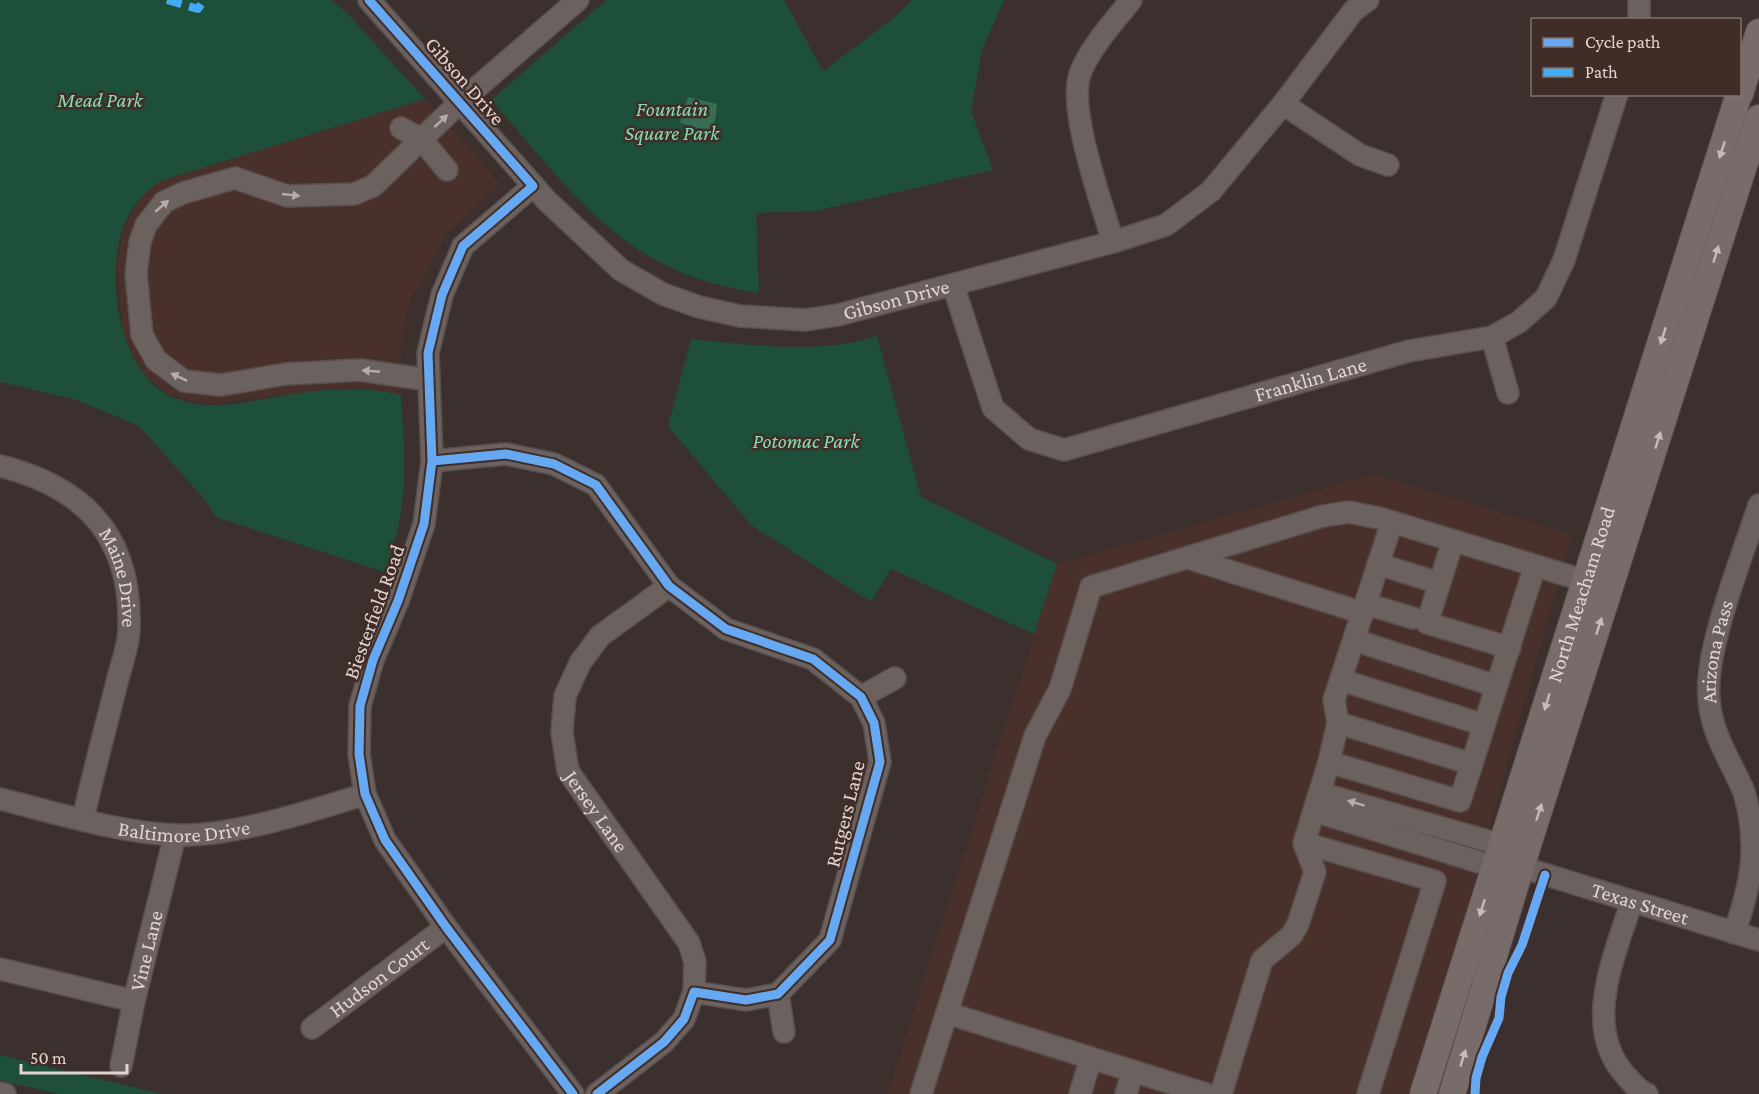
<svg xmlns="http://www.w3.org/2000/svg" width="1759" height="1094" viewBox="0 0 1759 1094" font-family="'Crimson Pro',serif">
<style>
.built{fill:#49302a}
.green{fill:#1e4f3a}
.water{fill:#386c54}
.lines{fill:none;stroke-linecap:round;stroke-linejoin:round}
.minor-casing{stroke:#584e4c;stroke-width:24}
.major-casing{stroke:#584e4c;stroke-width:28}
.minor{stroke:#6b615f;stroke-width:21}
.major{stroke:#776c69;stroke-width:26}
.quiet{stroke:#42abf6;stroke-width:8;stroke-dasharray:15 8;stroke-linecap:butt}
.cycleway-casing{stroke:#412d28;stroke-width:13}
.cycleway{stroke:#66a8f1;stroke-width:9}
.oneway{fill:#b8aca9}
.oneway2{fill:#c7bab7}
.labels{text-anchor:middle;stroke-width:5;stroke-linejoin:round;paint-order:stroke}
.street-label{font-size:21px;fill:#e2d4d1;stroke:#412d28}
.park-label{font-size:21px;font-style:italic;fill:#84ddb3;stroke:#412d28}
</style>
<rect width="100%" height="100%" fill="#3b302e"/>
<path class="built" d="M425,99L500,183L446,235L412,297L403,329L400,364L401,395L363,388L337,389L206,404L168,395L148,378L133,359L122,331L117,266L123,230L143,194L160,181L173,175Z
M1374,474L1572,534L1415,1094H887L1057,564Z"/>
<path class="green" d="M0,0H331L347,13L425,99L160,181C146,191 135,202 127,218C104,268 115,365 168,395C209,417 263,397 307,392C339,388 370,387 401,395C405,461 410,509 384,572L216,517L206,501L139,426L77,400L0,382Z
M606,0H784L823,71L890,21L912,0H1004L982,50L971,111L993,170L816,211L756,213L759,293C624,274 575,195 491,100Z
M877,336L921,497L1057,564L1034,634L891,569L871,602L751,525L668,426L691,339C749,345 820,355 877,336Z
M0,1055L153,1092L161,1094H58L0,1080Z"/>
<path class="water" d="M688,97L717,104L715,121L709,131L680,123Z"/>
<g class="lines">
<defs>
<g id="minor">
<path id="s1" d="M369,0L547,201L621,270L663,294L699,307L740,316L805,320L838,315L1113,242L1166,225L1211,191L1283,104L1354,10L1368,0"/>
<path d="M1639,0V20"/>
<path d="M1283,104L1360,155L1388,165"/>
<path d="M401,128L421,139L447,170"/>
<path d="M533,186L463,246L442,295L428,353L432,461L424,524L398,601L373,660L360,706L359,754L365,794L385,840L446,927L573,1094"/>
<path d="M1113,242C1102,203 1066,107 1081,71C1093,44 1113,23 1131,0"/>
<path id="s2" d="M953,285L993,408L1029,439L1064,450L1409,351L1492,337L1519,322L1546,298L1564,260L1617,94"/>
<path d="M1492,337L1508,393"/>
<path d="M429,380L360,370L286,374L221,385L184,381L156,360L142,335L136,273L140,242L146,225L164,202L183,193L235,178L287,196L354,194L373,186L460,102L578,0"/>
<path d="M432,461L506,454L554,464L596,485L669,586L726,629L813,659L861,697L874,723L880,762L830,940L778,994L746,1000L694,992L684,1019L664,1042L597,1094"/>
<path id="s3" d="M0,466C85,487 132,537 129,628C129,647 120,668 116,686C105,730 93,774 83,819"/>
<path d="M1453,541L1427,623L1510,648"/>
<path d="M1188,558L1363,613"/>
<path d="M1378,564L1426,579"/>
<path id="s4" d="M669,586L600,636L580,663L565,696L562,732L568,771L689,943L695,962L694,992"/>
<path d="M1366,604L1413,618"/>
<path d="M1354,640L1496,686"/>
<path d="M1341,680L1484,725"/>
<path d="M861,697L895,678"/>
<path d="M1338,723L1472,764"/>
<path d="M1329,762L1460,801L1535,566"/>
<path d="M1320,793L1502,845L1511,855"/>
<path id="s5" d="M0,799C56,813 116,832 174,835C228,838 312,811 365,794"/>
<path id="s6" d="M1314,811L1495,867H1521L1759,940"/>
<path d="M1304,843L1435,881L1368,1094"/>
<path d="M1632,901C1615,955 1581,1027 1626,1076C1632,1082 1638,1091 1647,1094"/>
<path id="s7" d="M1734,933C1752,883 1759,844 1744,792C1730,759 1712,736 1709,699C1704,650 1743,555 1759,505"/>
<path d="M0,969L134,1001"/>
<path d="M778,994L784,1032"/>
<path d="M947,1013L1206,1094"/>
<path id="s8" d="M312,1028L446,927"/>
<path id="s9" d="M121,1066L134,1001L175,835"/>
<path d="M0,1093L5,1094"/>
<path d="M921,1094L1035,736L1060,689L1091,587L1323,516L1349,512L1379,518L1599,585"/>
<path d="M1080,1094L1091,1058"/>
<path d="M1126,1094L1133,1071"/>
<path d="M1221,1094L1262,960L1292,935L1298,924L1315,872L1304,843L1329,762L1338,723L1334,700L1392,522"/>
</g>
<g id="major">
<path d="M1740,94L1759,32"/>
<path id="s10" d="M1423,1094L1739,94"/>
<path d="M1452,1094L1521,867L1759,118"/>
</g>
</defs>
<use href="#minor" class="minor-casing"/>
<use href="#major" class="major-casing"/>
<use href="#minor" class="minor"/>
<use href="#major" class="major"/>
<path class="quiet" d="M167,0L198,9L204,0"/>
<defs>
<path id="cycleway" d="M369,0L533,186L463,246L442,295L428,353L432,461L424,524L398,601L373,660L360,706L359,754L365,794L385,840L446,927L573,1094
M432,461L506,454L554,464L596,485L669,586L726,629L813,659L861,697L874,723L880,762L830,940L778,994L746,1000L694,992L684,1019L664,1042L597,1094
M1475,1094L1476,1078L1482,1057L1499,1018L1501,997L1508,973L1522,945L1545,875"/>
</defs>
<use href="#cycleway" class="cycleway-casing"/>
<use href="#cycleway" class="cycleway"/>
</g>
<defs><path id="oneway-solid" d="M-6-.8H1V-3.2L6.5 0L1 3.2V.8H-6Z" transform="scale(1.5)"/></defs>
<g class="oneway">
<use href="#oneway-solid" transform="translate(441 121) rotate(-43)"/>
<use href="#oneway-solid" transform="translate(291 195) rotate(6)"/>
<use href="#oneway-solid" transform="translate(162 206) rotate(-41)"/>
<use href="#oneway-solid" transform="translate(371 371) rotate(-175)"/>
<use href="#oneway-solid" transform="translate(179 377) rotate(-154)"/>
<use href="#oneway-solid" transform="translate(1356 803) rotate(-163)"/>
</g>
<g class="oneway2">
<use href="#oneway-solid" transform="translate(1722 150) rotate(108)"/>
<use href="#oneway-solid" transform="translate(1716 254) rotate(-73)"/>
<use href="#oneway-solid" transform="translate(1663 336) rotate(108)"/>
<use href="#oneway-solid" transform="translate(1658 440) rotate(-73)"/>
<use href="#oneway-solid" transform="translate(1599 626) rotate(-72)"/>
<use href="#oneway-solid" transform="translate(1547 702) rotate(107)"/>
<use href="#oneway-solid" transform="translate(1539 812) rotate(-72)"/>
<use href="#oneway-solid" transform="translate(1482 908) rotate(108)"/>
<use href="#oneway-solid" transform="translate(1463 1058) rotate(-73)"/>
</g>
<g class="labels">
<g class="street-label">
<text transform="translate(465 81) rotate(49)" y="7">Gibson Drive</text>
<text dy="7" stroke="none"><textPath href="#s1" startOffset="657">Gibson Drive</textPath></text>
<text dy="7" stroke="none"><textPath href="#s2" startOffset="470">Franklin Lane</textPath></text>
<text dy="7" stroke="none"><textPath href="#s3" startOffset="176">Maine Drive</textPath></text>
<text dy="7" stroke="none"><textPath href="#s10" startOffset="524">North Meacham Road</textPath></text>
<text transform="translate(374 612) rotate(-70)" y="7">Biesterfield Road</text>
<text dy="7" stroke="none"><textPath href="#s7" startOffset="292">Arizona Pass</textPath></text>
<text dy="7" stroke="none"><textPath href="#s4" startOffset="280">Jersey Lane</textPath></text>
<text transform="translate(845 814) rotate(-76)" y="7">Rutgers Lane</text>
<text dy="7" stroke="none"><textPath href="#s5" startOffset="188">Baltimore Drive</textPath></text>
<text dy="7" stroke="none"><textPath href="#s6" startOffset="340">Texas Street</textPath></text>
<text dy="7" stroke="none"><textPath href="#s9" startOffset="118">Vine Lane</textPath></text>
<text dy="7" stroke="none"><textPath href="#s8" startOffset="84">Hudson Court</textPath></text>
</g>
<g class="park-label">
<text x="100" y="107">Mead Park</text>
<text x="672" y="116">Fountain<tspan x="672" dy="24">Square Park</tspan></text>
<text x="806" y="448">Potomac Park</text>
</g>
</g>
<rect x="1531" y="18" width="210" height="78" fill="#412d28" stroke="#81706c" stroke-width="1.5"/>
<rect x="1543" y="38" width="30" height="9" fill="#66a8f1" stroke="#81706c" stroke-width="1.5"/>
<text x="1585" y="48" font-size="18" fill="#e2d4d1">Cycle path</text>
<rect x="1543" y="68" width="30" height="9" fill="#42abf6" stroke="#81706c" stroke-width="1.5"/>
<text x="1585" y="78" font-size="18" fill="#e2d4d1">Path</text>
<path d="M21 1064v9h106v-9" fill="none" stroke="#e2d4d1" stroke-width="3"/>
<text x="30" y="1064" font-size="18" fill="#e2d4d1" stroke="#412d28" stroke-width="4.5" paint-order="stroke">50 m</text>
</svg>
